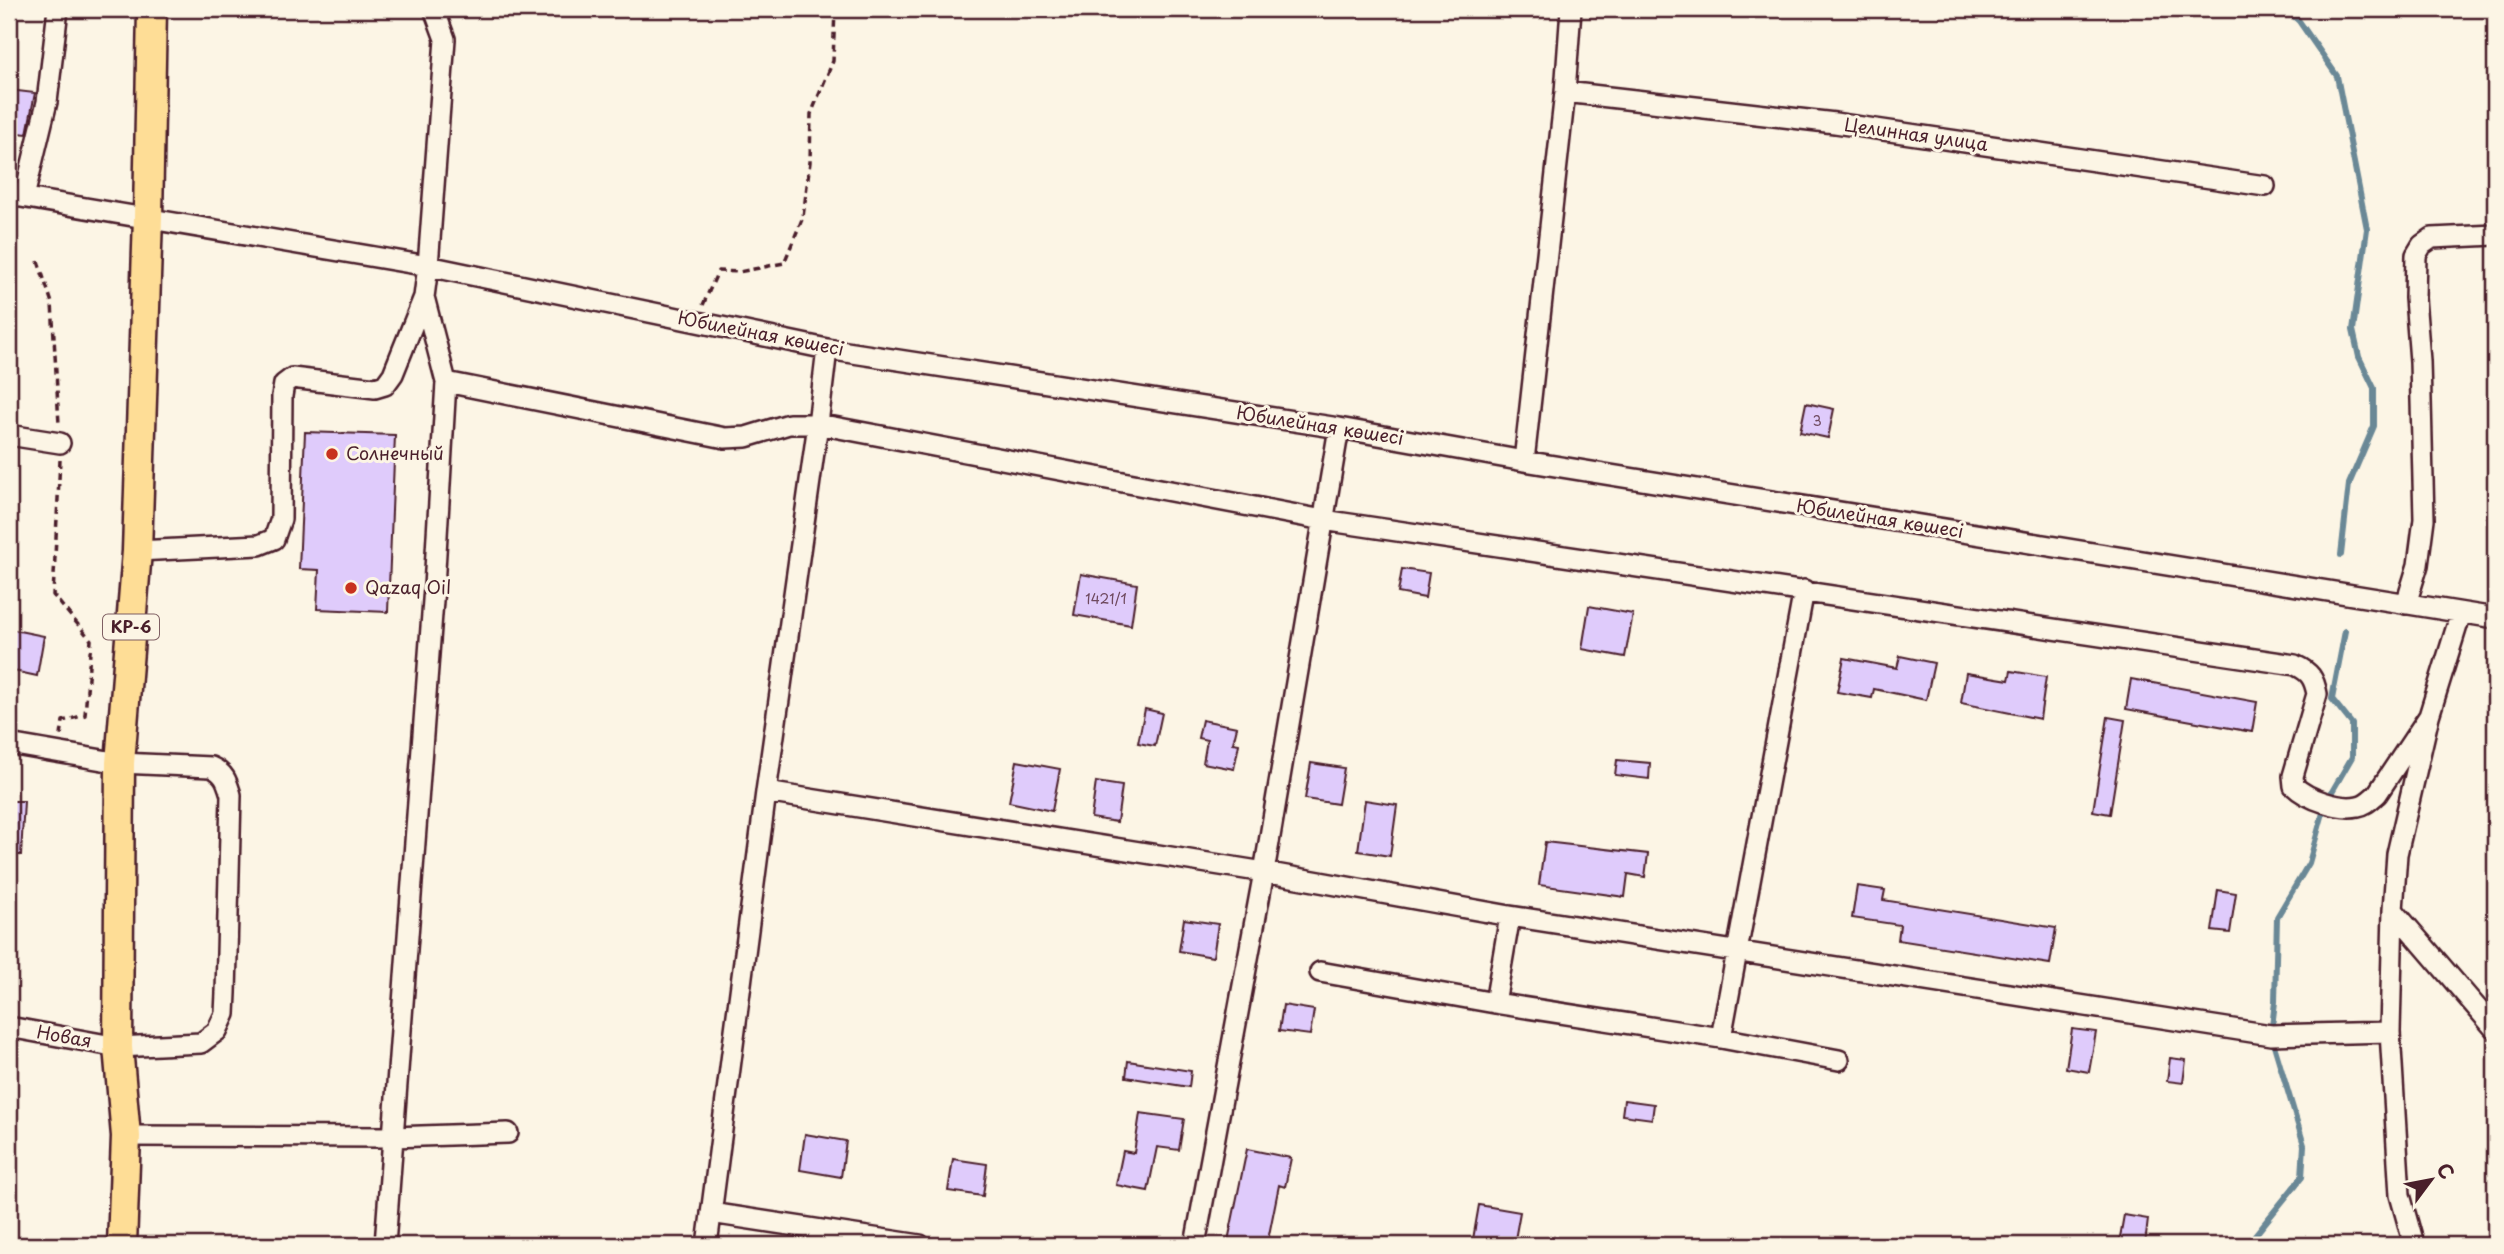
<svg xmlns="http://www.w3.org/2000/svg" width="2504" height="1254" viewBox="0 0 2504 1254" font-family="'Playpen Sans',sans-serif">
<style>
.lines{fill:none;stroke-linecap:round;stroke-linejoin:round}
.stream{stroke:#6a8896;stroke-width:6}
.building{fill:#dfcbfb;stroke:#4a1f2b;stroke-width:2}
.minor-casing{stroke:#4a1f2b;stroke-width:24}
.highway-casing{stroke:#4a1f2b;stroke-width:33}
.path{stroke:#4a1f2b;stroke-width:3.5;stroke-dasharray:7 5;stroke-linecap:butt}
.minor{stroke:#fcf5e5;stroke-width:19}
.highway{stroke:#fedd96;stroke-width:28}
.poi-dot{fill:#c8321e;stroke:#fcf5e5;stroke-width:2.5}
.labels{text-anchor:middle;stroke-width:6;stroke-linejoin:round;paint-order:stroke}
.number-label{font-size:14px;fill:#6f4a5f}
.shield{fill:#fcf5e5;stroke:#7f5f63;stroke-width:2}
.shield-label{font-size:16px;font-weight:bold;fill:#4a1f2b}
.street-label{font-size:18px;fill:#4a1f2b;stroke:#fcf5e5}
.poi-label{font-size:18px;fill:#4a1f2b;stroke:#fcf5e5;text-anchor:start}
</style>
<rect width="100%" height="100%" fill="#fcf5e5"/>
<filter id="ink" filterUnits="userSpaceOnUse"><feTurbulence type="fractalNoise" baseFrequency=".0143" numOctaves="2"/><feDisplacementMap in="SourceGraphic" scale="14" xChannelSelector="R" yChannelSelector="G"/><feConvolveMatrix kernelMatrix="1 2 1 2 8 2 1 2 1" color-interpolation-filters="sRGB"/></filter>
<g filter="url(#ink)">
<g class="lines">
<path class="stream" d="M2286,9L2299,21L2337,76L2367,229L2353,330L2359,357L2374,388V426L2349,484L2341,555
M2247,1245L2302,1177L2304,1145L2271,1035L2275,1002L2277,917L2309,863L2326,802L2352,757V724L2332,699L2345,631"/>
</g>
<path class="building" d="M9,90L35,93L27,134L9,132Z
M1806,403L1834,409L1828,438L1800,432Z
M305,432L395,435L388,612L317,609L319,570L299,569Z
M1402,569L1429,573L1425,598L1398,593Z
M1081,574L1137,584L1131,625L1074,615Z
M1589,606L1633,614L1625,657L1582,649Z
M9,629L44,636L37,676L9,670Z
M1900,656L1934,663L1926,700L1874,689L1872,698L1837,692L1844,658L1897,668Z
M2011,671L2046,677L2040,719L1961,703L1966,673L2009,680Z
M2131,679L2257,702L2252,732L2126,709Z
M1145,709L1162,713L1155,746L1138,743Z
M2108,717L2125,720L2110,814L2093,811Z
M1202,720L1237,727L1233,743L1239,744L1234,769L1203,763L1207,740L1198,738Z
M1617,760L1650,763L1649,779L1615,775Z
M1017,761L1060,769L1052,811L1009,802Z
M1311,763L1344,768L1338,804L1305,799Z
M1096,782L1122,786L1117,822L1091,818Z
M1365,800L1397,805L1390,856L1358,851Z
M9,801H24L21,855H9Z
M1545,842L1648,854L1645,877L1628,874L1625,897L1539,885Z
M1857,886L1885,890L1883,900L2056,928L2050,964L1898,940L1900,925L1852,918Z
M2218,890L2236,893L2230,933L2212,931Z
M1184,919L1218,924L1213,957L1179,951Z
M1283,1005L1314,1010L1310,1035L1279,1031Z
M2072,1029L2096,1032L2089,1072L2066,1068Z
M2170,1058L2186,1060L2183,1083L2167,1081Z
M1128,1061L1191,1071L1189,1087L1126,1077Z
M1624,1100L1654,1104L1652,1119L1622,1115Z
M1140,1113L1184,1119L1179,1150L1157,1147L1148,1191L1116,1185L1123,1151L1134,1153Z
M805,1134L846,1141L841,1177L800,1170Z
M1247,1149L1291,1158L1285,1187L1279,1185L1267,1245H1251L1228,1241Z
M953,1159L987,1164L983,1196L948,1191Z
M1479,1205L1520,1212L1514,1245H1472Z
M2124,1215L2148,1219L2145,1245L2119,1243Z"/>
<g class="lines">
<defs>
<path id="minor" d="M1565,92L1835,123L2265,186
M9,195L428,266L827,349L1339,428L1524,461L2495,618
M24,197L47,102L58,9
M446,382L725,438L746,437L789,424H818L1323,520L2295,665C2310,672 2314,678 2317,694L2293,776L2294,786C2307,799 2340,810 2358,806C2366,805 2371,799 2377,794L2429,716
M9,435L60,443
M1524,461L1565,92L1571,9
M137,551L259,545L274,539L281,519L282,396L284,384L292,378L375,388L385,385L393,374L424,297L428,266L445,39L434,9
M2406,604L2418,565L2424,519L2420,361L2415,298L2416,255L2422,245L2432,238L2495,235
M9,744L120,763L211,767C225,773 227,782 231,795L226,993L225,1014L217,1031L201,1043L118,1047L9,1027
M766,792L1264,872L1510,916L2271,1035L2390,1032
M2393,910L2495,1029
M1320,972L1495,1003L1510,916
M1495,1003L1721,1038L1839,1060
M1721,1038L1804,590
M126,1136L393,1137L508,1133
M711,1213L920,1245
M385,1245L434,587L446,382L424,297
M707,1245L766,792L818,424L827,349
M1195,1245L1264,872L1339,428
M2414,1245L2400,1195L2390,1032L2393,910L2397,854L2429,716L2461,613"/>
<path id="highway" d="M122,1245L126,1136L118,1047L120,763L137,551L148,217L152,9"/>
</defs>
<use href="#minor" class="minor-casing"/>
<use href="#highway" class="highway-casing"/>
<path class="path" d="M38,261L52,303L59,424
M703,305L718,271L739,272L784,263L803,217L810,162L811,114L833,61L835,9
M60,460L53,595L91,640L85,715L63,721L61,736"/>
<use href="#minor" class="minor"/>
<use href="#highway" class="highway"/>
</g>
</g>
<g class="poi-dot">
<circle cx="332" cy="454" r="7"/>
<circle cx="351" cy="588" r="7"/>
</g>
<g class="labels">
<g class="number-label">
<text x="1817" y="426">3</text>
<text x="1106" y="604">1421/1</text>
</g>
<rect class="shield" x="103" y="614.5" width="56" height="25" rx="5"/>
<g class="shield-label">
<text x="131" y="633">KP-6</text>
</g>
<g class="street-label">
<text transform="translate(1916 135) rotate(8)" y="6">Целинная улица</text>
<text transform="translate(761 334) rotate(11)" y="6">Юбилейная көшесі</text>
<text transform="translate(1320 426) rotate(9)" y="6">Юбилейная көшесі</text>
<text transform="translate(1880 519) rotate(9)" y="6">Юбилейная көшесі</text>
<text transform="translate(64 1037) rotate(10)" y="6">Новая</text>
</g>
<g class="poi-label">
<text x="346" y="460">Солнечный</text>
<text x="365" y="594">Qazaq Oil</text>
</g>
</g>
<rect width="2504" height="1254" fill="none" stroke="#fcf5e5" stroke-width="35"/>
<rect x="18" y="18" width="2469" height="1219" fill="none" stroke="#4a1f2b" stroke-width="2.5" filter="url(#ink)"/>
<g transform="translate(2431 1180) rotate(58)" stroke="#fcf5e5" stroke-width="5" paint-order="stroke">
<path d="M0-5L12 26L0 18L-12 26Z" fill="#4a1f2b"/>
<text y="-10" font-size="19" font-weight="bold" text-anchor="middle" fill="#4a1f2b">С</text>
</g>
</svg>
